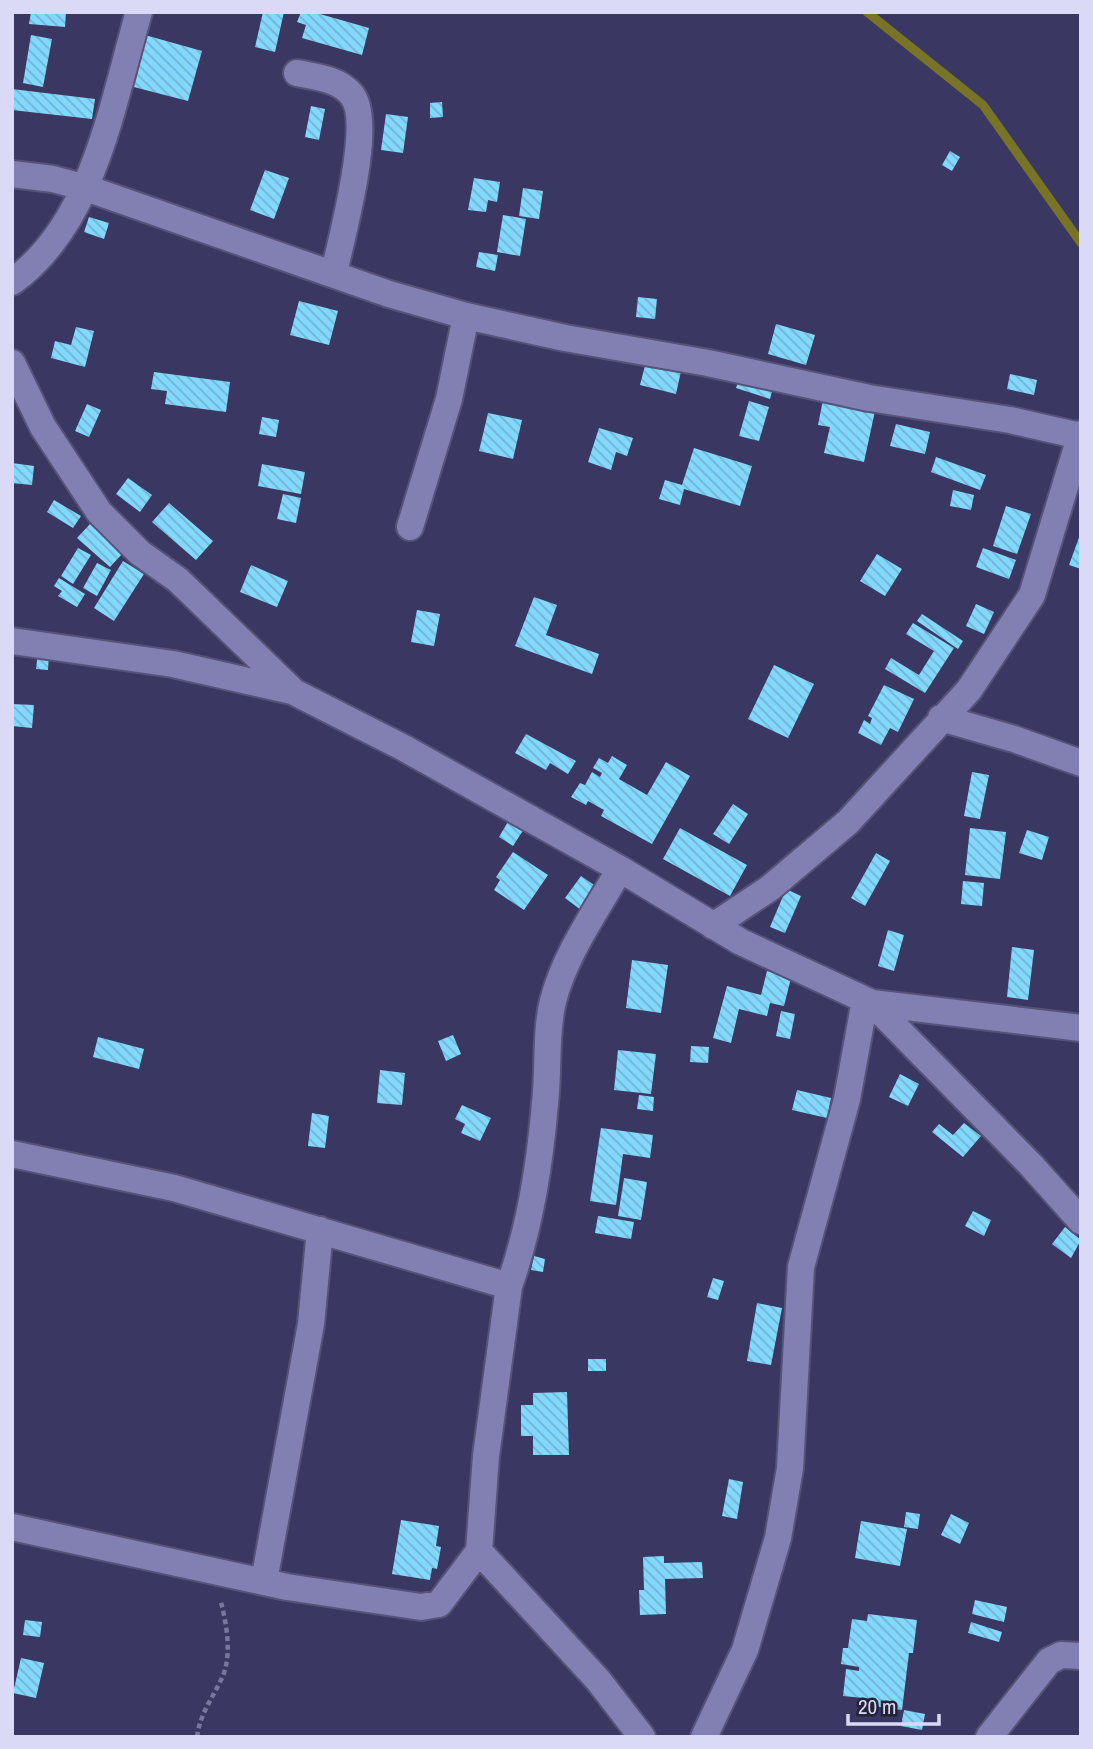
<svg xmlns="http://www.w3.org/2000/svg" width="1093" height="1749" viewBox="0 0 1093 1749" font-family="'Archivo Narrow',sans-serif">
<style>
.lines{fill:none;stroke-linecap:round;stroke-linejoin:round}
.stream{stroke:#777426;stroke-width:9}
.building{fill:url(#building-back-hatch)}
.minor-casing{stroke:#565278;stroke-width:30}
.path{stroke:#79779d;stroke-width:4.5;stroke-dasharray:5 3.5;stroke-linecap:butt}
.minor{stroke:#8280b2;stroke-width:26}
</style>
<defs>
<pattern id="building-back-hatch" width="6" height="6" patternUnits="userSpaceOnUse" patternTransform="scale(1.75)"><rect width="6" height="6" fill="#82d9fd"/><path d="M-1 5l2 2M0 0l6 6M5-1l2 2" fill="none" stroke="#72b3d0"/></pattern>
</defs>
<rect width="100%" height="100%" fill="#3b3763"/>
<g class="lines">
<path class="stream" d="M867,12L983,105L1081,243"/>
</g>
<path class="building" d="M31,12H66L65,27L29,24Z
M263,12H284L275,52L255,47Z
M301,12H313L369,28L362,55L302,38L306,25L297,22Z
M31,35L52,39L43,87L23,83Z
M145,35L202,51L188,101L130,86Z
M12,89L95,99L92,119L12,110Z
M442,102L443,117L430,118V103Z
M311,106L325,109L319,140L305,137Z
M386,114L408,117L403,153L381,150Z
M950,151L960,157L952,171L942,165Z
M265,170L289,178L274,219L250,210Z
M474,178L500,182L497,202L488,200L486,212L468,210Z
M523,188L543,191L539,219L519,216Z
M503,215L526,219L520,256L497,252Z
M89,217L109,223L104,239L84,232Z
M479,252L498,255L495,271L476,267Z
M638,297L657,299L655,319L636,317Z
M299,301L338,311L329,345L290,335Z
M776,324L815,335L806,365L768,354Z
M76,327L94,331L85,367L51,358L55,341L71,345Z
M648,354L683,362L676,394L640,385Z
M154,372L230,382L226,412L165,404L167,391L151,389Z
M741,374L774,384L770,399L736,388Z
M1010,374L1037,380L1034,395L1007,389Z
M823,400L875,411L864,462L824,453L830,427L818,425Z
M749,401L769,407L759,441L739,436Z
M87,404L101,410L89,437L75,431Z
M488,413L522,420L513,459L479,451Z
M262,417L279,420L276,437L259,434Z
M896,424L930,432L925,454L890,446Z
M599,428L633,438L627,456L616,452L611,470L588,462Z
M694,448L752,466L740,506L684,489L680,505L659,499L665,480L682,485Z
M936,457L986,475L980,490L931,472Z
M12,463L34,466L32,485L12,483Z
M262,464L305,472L301,494L258,486Z
M128,478L152,495L140,512L116,494Z
M953,490L974,495L971,510L950,506Z
M283,494L301,498L296,523L277,519Z
M54,500L81,516L73,528L47,512Z
M169,503L213,541L196,560L152,522Z
M1006,506L1031,514L1017,554L993,546Z
M90,524L123,553L110,567L77,538Z
M1081,532V569L1069,565Z
M78,548L91,555L73,584L61,576Z
M983,548L1016,560L1009,579L976,567Z
M877,554L902,569L885,596L860,581Z
M123,561L144,574L114,621L94,608Z
M97,563L111,570L97,596L83,588Z
M251,565L288,581L277,607L240,592Z
M59,578L85,594L77,607L58,596L62,591L54,586Z
M534,597L557,605L546,635L599,654L592,674L515,646Z
M976,604L994,612L984,634L966,626Z
M417,610L440,614L434,646L411,642Z
M922,614L963,641L958,649L917,621Z
M913,623L954,648L925,693L885,669L891,658L919,675L934,651L906,634Z
M38,653L49,654L48,670L36,669Z
M774,665L814,684L788,738L748,719Z
M884,685L914,699L898,732L890,728L881,745L858,733L864,720L870,724L872,718L868,716Z
M12,704L34,705L32,728L12,726Z
M526,734L576,761L568,774L550,763L546,770L515,753Z
M612,756L627,765L619,779L647,795L666,762L690,776L652,844L601,816L604,810L588,801L586,805L571,797L580,783L585,785L592,772L600,777L602,773L593,768L599,758L608,763Z
M972,772L989,775L980,819L964,816Z
M733,804L748,814L729,844L713,834Z
M509,820L524,829L513,846L499,837Z
M680,828L747,865L730,896L663,859Z
M970,828L1006,832L1000,879L965,875Z
M1027,830L1049,837L1042,860L1019,853Z
M513,852L548,875L524,910L494,890L500,880L496,877Z
M876,853L890,861L865,906L851,898Z
M581,876L597,887L581,910L565,898Z
M963,881L984,883L982,906L961,904Z
M786,889L801,896L785,933L770,927Z
M888,930L904,935L894,971L878,966Z
M1012,947L1034,950L1028,1000L1007,997Z
M632,960L668,965L661,1013L626,1008Z
M767,971L791,978L784,1006L770,1003L767,1016L739,1009L731,1043L713,1038L727,986L761,995Z
M781,1011L795,1014L790,1039L776,1036Z
M453,1035L461,1054L446,1061L438,1041Z
M98,1037L144,1049L139,1069L93,1057Z
M691,1046L709,1047L708,1063L690,1062Z
M618,1050L656,1054L651,1094L614,1090Z
M380,1070L405,1073L402,1105L377,1103Z
M900,1074L919,1084L908,1106L889,1097Z
M797,1090L831,1098L827,1118L792,1110Z
M639,1095L654,1097L653,1111L637,1109Z
M462,1105L491,1118L480,1141L461,1133L465,1124L455,1119Z
M312,1113L329,1116L325,1148L308,1146Z
M964,1123L981,1136L963,1157L932,1132L939,1124L953,1135Z
M601,1128L653,1135L650,1158L623,1154L616,1205L590,1201Z
M624,1178L647,1182L641,1220L618,1216Z
M973,1211L991,1220L984,1236L965,1226Z
M598,1216L634,1222L631,1239L595,1233Z
M1065,1227L1081,1240L1071,1258L1052,1244Z
M534,1256L545,1259L543,1272L531,1270Z
M713,1278L724,1281L718,1300L707,1297Z
M757,1303L782,1308L771,1365L747,1361Z
M588,1359H606V1371H588Z
M567,1392L569,1455H533V1436H521V1405H533V1393Z
M729,1479L743,1482L737,1519L722,1516Z
M906,1512L920,1514L918,1529L904,1527Z
M951,1514L969,1523L960,1544L941,1535Z
M401,1520L439,1526L436,1546L441,1547L437,1569L432,1568L430,1580L392,1574Z
M861,1521L907,1529L900,1566L855,1558Z
M664,1556V1563L702,1562L703,1578L665,1579L666,1614L640,1615L639,1590H644L643,1557Z
M975,1600L1007,1607L1004,1622L972,1614Z
M868,1614L917,1620L913,1653H909L902,1710L873,1706L874,1699L843,1696L846,1669L859,1671V1667L841,1664L843,1648H848L852,1619L867,1621Z
M25,1620L42,1622L40,1637L23,1635Z
M971,1622L1002,1632L999,1642L968,1633Z
M21,1658L44,1663L36,1698L13,1693Z
M904,1710L925,1714L922,1730L901,1726Z"/>
<g class="lines">
<defs>
<path id="minor" d="M297,73C317,77 338,79 351,94C375,120 341,239 334,273
M12,174L53,179L86,188L389,294L466,316L565,338L708,363L869,398L1010,420L1080,436
M12,282C94,223 112,104 139,12
M12,363L43,427L99,512L140,553L178,580L292,690
M410,527L449,399L466,316
M12,641L173,664L292,691L404,748L620,869L741,942L872,1003L1030,1164L1081,1221
M941,718L1014,739L1081,763
M620,869C596,911 565,954 553,1001C545,1033 549,1070 545,1103C540,1163 530,1228 509,1286L486,1456L479,1551L598,1680L642,1737
M713,926L770,888L848,822L969,690L1032,595L1081,434
M872,1003L1081,1028
M12,1154L174,1188L509,1286
M12,1527L287,1587L421,1607L439,1604L479,1551
M264,1581L311,1324L320,1230
M704,1737L745,1650L778,1538L790,1468L801,1267L847,1099L865,1000
M989,1737L1049,1661L1061,1655L1081,1656"/>
</defs>
<use href="#minor" class="minor-casing"/>
<path class="path" d="M197,1737C200,1715 210,1702 220,1682C233,1659 227,1626 221,1602"/>
<use href="#minor" class="minor"/>
</g>
<rect width="1093" height="1749" fill="none" stroke="#dadaf6" stroke-width="28"/>
<path d="M848 1714v10h91v-10" fill="none" stroke="#dadaf6" stroke-width="3.5"/>
<text x="858" y="1714" font-size="21" fill="#dadaf6" stroke="#232236" stroke-width="5" paint-order="stroke">20 m</text>
</svg>
